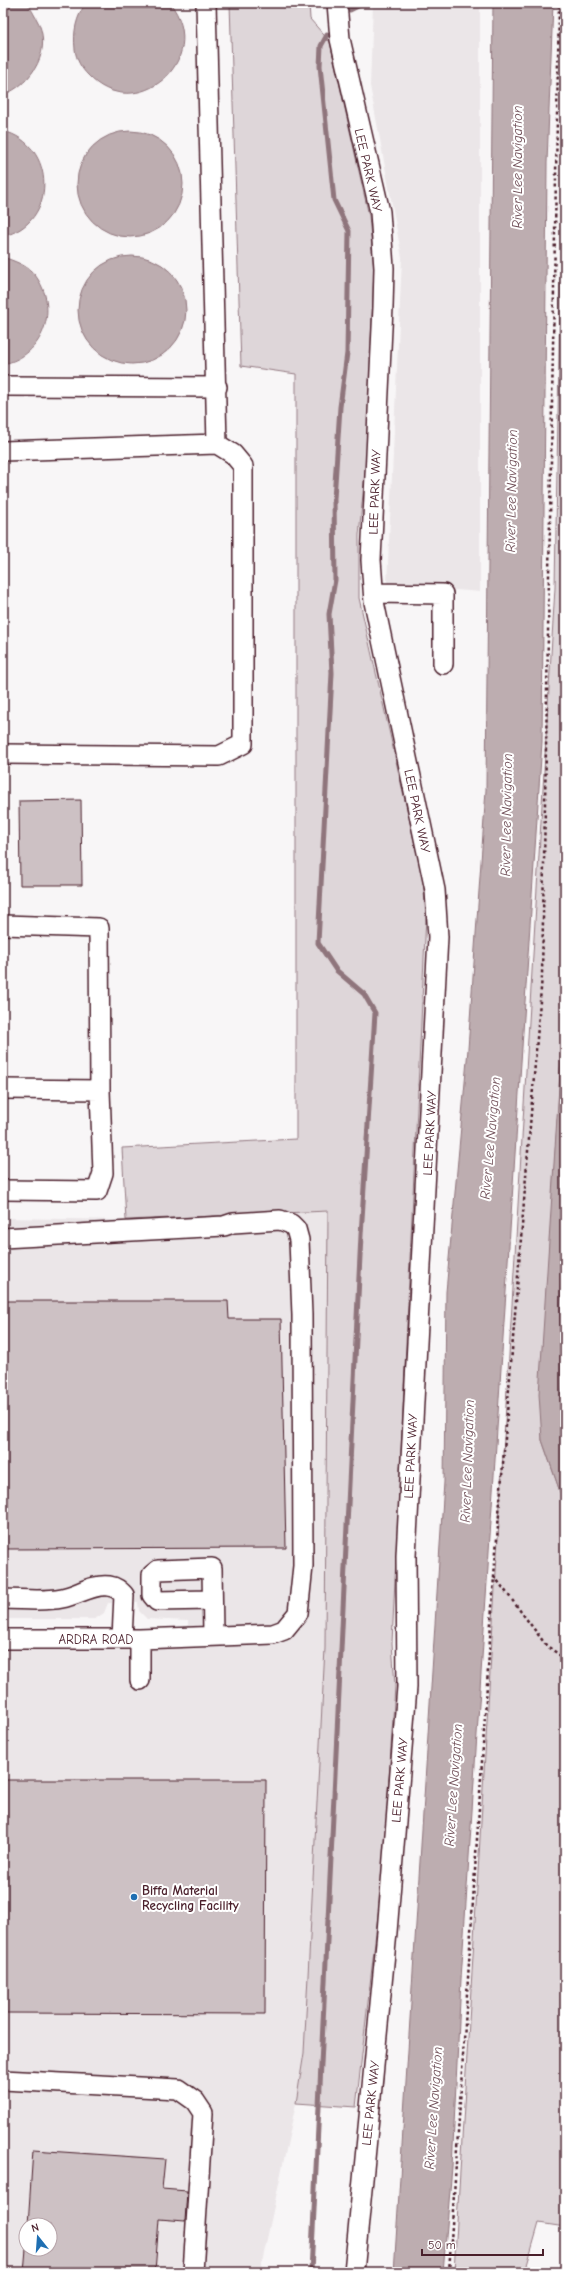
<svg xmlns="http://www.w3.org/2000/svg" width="568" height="2275" viewBox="0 0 568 2275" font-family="'Comic Neue',sans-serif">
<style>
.built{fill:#ebe6e8;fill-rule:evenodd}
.green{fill:#ded6d9;stroke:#947a82}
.water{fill:#bdadb0;stroke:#8f747b}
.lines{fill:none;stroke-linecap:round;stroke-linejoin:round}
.stream{stroke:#8f747b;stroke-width:5}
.building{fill:#cdc1c4;stroke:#4a1f2b}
.minor-casing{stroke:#4a1f2b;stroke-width:22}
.path{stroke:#4a1f2b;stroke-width:2.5;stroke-dasharray:3 3;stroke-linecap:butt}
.minor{stroke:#fff;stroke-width:19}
.poi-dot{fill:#1f6fb2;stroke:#fff;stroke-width:1.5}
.labels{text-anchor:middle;stroke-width:4;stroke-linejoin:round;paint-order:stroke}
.street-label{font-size:13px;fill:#4a1f2b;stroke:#fff}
.poi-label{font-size:13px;font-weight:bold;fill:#4a1f2b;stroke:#fff;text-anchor:start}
.water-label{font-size:14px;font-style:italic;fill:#72515a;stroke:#fff}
</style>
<rect width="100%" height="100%" fill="#f8f6f7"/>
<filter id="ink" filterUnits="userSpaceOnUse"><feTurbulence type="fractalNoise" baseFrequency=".025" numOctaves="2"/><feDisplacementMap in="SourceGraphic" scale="8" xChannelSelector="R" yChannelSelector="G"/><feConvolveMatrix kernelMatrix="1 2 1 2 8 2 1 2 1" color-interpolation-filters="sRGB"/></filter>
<g filter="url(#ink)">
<path class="built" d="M373,3H480V592L387,584L402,258L370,86Z
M328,1211L325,1648L304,2053L296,2103L260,2272H3V1650L188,1647V1621L147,1619L139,1611L138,1602L108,1603L104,1613L95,1619H3V1218L126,1220ZM26,2225H50V2249H26Z"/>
<path class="green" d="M230,3H309L310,19L330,42L369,216L374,270L366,463L359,535V598L423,880L426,916L392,1643L395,1686L383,1871L356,2107L296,2103L304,2053L325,1648L328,1211L126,1220L122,1148L296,1139V374L241,366Z
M561,3H565V995L549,1251L542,1440L565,1506V2227L539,2223L525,2272H454L555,588L564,68Z
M565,1238V1423C554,1363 561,1298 565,1238Z"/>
<path class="water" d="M3,3C9,3 19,1 25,3C30,5 33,13 36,18C54,48 33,84 3,95Z
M86,3H170C214,60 135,126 88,75C81,68 76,59 75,49C73,32 76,17 86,3Z
M493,3H553L547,163L542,742L461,1979L452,2167L443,2272H394L444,1482L446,1292L468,1049L486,790Z
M77 184a53 53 0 1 1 106 0a53 53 0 1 1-106 0Z
M3,131C57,144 58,224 3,236Z
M78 310a54 54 0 1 1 108 0a54 54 0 1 1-108 0Z
M3,257C14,261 27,265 35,275C60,308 44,356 3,364Z
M565,995V1237L560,1303L561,1398L565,1423V1506L542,1440L539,1394Z"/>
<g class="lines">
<path class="stream" d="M350,10L364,3
M311,2272L361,1235L375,1013L364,994L336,970L318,943L332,673L329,614L335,580L334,499L340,407L347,353L349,231L334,200L320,66L321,46L327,35"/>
</g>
<path class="building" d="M81,800L82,885H20L19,801Z
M3,1301H228L229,1319H281L286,1548L3,1549Z
M3,1780H266L265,2014L3,2013Z
M33,2150L165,2159L162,2189L187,2191L185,2221L159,2219L155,2272H24L26,2249H50V2225H28Z"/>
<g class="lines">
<defs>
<path id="minor" d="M206,3L217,444
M337,3L340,39L380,212L384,268L383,307L371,560L374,602L435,890L438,937L406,1556L407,1687L387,1932L354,2272
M3,386L217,387
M3,451L217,444L233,454L243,466V744L219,756L3,754
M374,593L443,594V664
M3,925L99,928L100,1090
M3,1089L100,1090L103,1173L97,1191L3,1190
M3,1238L224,1226L233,1223L280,1220L291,1224L296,1229L299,1240L302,1315L303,1566L298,1613L284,1630L273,1634L140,1639H3
M3,1599C22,1599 43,1602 62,1598C78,1595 92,1584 109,1586C116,1587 119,1590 124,1595L122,1639
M211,1600L157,1601L152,1595V1575L158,1570L212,1568L213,1635
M140,1680V1639
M3,2080L178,2089L195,2101L203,2113L193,2272"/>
</defs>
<use href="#minor" class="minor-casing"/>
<path class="path" d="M494,1576L546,1645L565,1659
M449,2272L494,1576L542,976L559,3"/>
<use href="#minor" class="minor"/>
</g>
</g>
<circle class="poi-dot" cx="134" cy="1897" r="4"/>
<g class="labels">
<g class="street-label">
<text transform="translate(369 170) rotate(77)" y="5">LEE PARK WAY</text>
<text transform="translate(374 492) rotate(-88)" y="5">LEE PARK WAY</text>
<text transform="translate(418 811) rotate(78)" y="5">LEE PARK WAY</text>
<text transform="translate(429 1133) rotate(-87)" y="5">LEE PARK WAY</text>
<text transform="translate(410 1456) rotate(-87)" y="5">LEE PARK WAY</text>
<text x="96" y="1644">ARDRA ROAD</text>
<text transform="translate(399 1780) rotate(-85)" y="5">LEE PARK WAY</text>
<text transform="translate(370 2103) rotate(-84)" y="5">LEE PARK WAY</text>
</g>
<g class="poi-label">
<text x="142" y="1895">Biffa Material<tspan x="142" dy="15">Recycling Facility</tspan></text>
</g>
<g class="water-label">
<text transform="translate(517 167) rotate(-90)" y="5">River Lee Navigation</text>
<text transform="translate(511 491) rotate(-89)" y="5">River Lee Navigation</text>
<text transform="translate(506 815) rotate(-89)" y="5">River Lee Navigation</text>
<text transform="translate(490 1138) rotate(-85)" y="5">River Lee Navigation</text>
<text transform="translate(467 1461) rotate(-88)" y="5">River Lee Navigation</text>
<text transform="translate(453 1785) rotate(-86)" y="5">River Lee Navigation</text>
<text transform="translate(433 2108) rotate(-86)" y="5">River Lee Navigation</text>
</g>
</g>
<rect width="568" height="2275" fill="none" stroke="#fff" stroke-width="16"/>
<rect x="8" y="8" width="552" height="2259" fill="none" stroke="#4a1f2b" stroke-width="1.5" filter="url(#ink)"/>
<g transform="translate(38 2237) rotate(343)"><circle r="19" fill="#ffffff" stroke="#b7a5aa"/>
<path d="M0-3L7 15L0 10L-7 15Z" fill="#1f6fb2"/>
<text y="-6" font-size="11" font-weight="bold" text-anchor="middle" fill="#4a1f2b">N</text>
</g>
<path d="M422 2249v6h121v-6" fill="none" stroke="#4a1f2b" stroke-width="2"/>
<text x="428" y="2249" font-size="12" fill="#4a1f2b" stroke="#ffffff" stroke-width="3" paint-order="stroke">50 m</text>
</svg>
